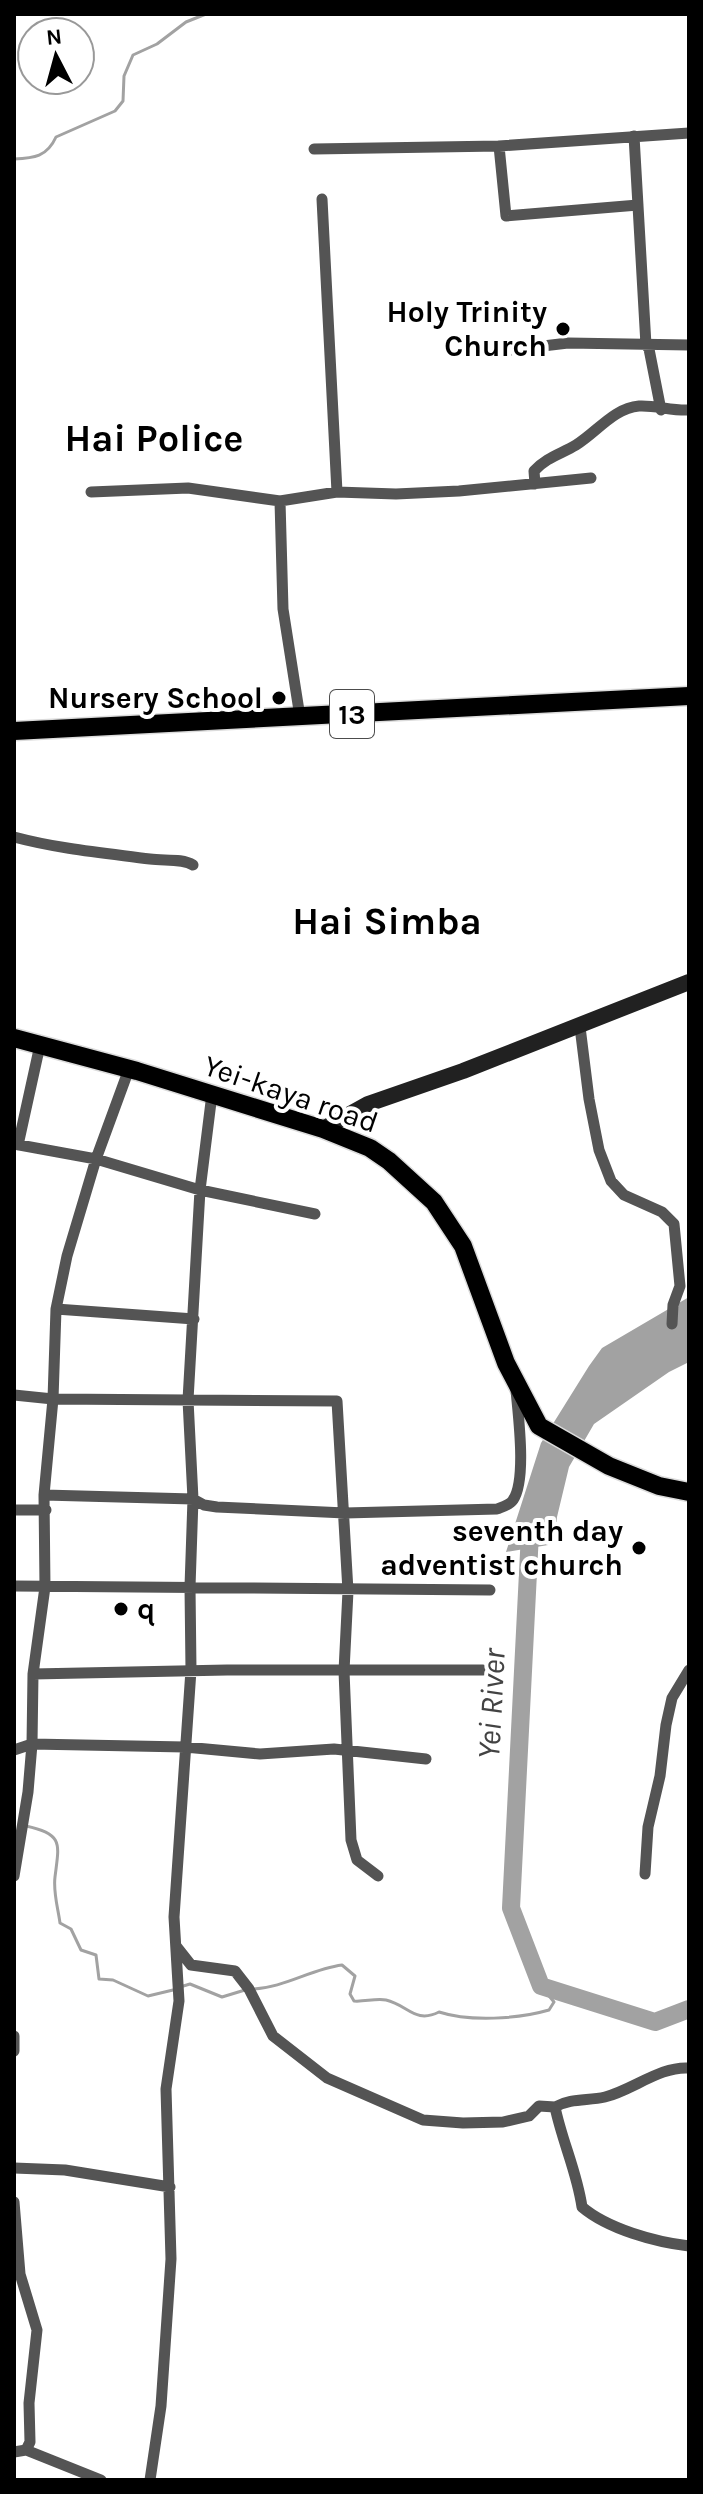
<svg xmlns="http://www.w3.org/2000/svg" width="703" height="2494" viewBox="0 0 703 2494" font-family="Karla,sans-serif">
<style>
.water{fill:#a2a2a2}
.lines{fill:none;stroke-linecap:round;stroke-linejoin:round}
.stream{stroke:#a2a2a2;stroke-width:3}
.river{stroke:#a2a2a2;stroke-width:18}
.primary-casing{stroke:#dbdbdb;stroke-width:21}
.street{stroke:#545454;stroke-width:11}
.secondary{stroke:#212121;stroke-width:16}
.primary{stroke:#000;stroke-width:18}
.poi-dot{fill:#000;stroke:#fff;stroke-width:3}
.labels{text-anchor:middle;stroke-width:8;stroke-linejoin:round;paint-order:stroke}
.shield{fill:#fff;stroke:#4c4c4c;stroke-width:2}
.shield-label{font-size:28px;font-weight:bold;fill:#000}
.poi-label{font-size:30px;font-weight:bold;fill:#000;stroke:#fff;text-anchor:end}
.street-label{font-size:30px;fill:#000;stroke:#fff}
.water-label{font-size:32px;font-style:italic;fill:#434343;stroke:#fff}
.district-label{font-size:38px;font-weight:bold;fill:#000;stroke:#fff}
</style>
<rect width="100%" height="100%" fill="#fff"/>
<path class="water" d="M689,1297V1362L669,1372L594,1424L569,1467L557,1517L554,1544L506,1552L541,1443L589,1366L602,1348Z"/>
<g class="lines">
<path class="stream" d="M14,159C34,158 47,157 56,137L115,111L123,101L124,76L133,55L157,44L186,22L206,14
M26,1826C64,1834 59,1844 55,1877C53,1892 58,1908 60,1923L71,1929L81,1950L96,1955L99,1979L113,1980L148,1996L173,1990
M180,1987L190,1984L222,1997L245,1990
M252,1989C284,1988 311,1969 342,1965L355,1976L350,1994L354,2001C364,2002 376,1998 386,2000C408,2005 415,2024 439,2012C470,2022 518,2019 549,2010L554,2002L541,1986"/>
<path class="river" d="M534,1527L530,1533L511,1908L541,1986L655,2022L689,2009"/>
<defs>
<path id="primary" d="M14,731L689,696
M14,1038L137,1071L323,1129L370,1148L389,1161L434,1202L463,1246L506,1363L539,1426L609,1466L659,1486L689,1492"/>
</defs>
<use href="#primary" class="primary-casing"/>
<path class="street" d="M634,136L646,345L649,349L661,410
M499,146L506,216L638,205
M314,149L499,146L689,133
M322,199L337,492
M494,352L568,343L689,345
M535,484L534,471C547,457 561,454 576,445C597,432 614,408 639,406C655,405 672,411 689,410
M91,492L188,488L280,501L337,492L396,494L459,491L591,478
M280,501L283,609L300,717
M14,837C59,849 104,853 150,859C164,861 182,858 193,865
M580,1027L589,1099L599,1150L611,1181L624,1195L662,1212L674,1224L680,1286L673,1305L672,1324
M14,1144L96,1159L200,1190L315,1214
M18,1145L40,1045
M56,1309L194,1319
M14,1395L53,1399L337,1401L348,1591L344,1671L351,1840L357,1860L378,1876
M44,1495L193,1499L204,1505L217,1507L345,1513L497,1509C502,1507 510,1505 513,1500C527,1480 518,1414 516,1390
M14,1510H46
M14,1586L490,1590
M33,1674L227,1670H483
M14,1750L32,1744L185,1747L260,1754L334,1749L426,1759
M645,1874L648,1827L660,1776L666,1725L672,1698L689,1670
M14,1876L28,1792L32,1744L33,1674L45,1587L44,1495L53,1399L56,1309L67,1256L96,1159L129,1069
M176,1946L191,1965L235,1971L249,1989L273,2036L327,2078L423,2120L463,2123L503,2122L529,2116L539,2106L555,2107C562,2141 577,2172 582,2207C608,2229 655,2242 689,2246
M14,2036V2051
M555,2107C571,2098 588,2101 605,2097C633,2090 660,2066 689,2068
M14,2168L65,2170L170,2187
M14,2202L20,2274L37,2330L29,2403L30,2442L26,2450L14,2452
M26,2450L101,2480
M150,2480L161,2406L171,2259L166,2089L179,2001L174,1917L191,1670L190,1587L193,1499L188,1400L200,1190L212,1094"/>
<path class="secondary" d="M323,1129L368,1104L463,1071L689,982"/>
<use href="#primary" class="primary"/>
</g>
<g class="poi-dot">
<circle cx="563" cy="329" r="8"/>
<circle cx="279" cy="698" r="8"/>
<circle cx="639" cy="1548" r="8"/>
<circle cx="121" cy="1609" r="8"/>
</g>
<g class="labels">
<rect class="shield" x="330" y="690" width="44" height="48" rx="6"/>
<g class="shield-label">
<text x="352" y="724">13</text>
</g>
<g class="poi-label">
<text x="547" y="322">Holy Trinity<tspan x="547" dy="34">Church</tspan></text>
<text x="263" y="708">Nursery School</text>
<text x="623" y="1541">seventh day<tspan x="623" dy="34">adventist church</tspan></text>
<text x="137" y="1619" text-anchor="start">q</text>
</g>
<g class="street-label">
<text transform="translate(291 1094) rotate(19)" y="10">Yei-kaya road</text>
</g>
<g class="water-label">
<text transform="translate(491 1704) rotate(-87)" y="11">Yei River</text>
</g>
<g class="district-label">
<text x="154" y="451">Hai Police</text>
<text x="387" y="934">Hai Simba</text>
</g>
</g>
<rect width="703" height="2494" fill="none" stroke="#000000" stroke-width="32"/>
<g transform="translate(56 56) rotate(354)"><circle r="38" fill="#ffffff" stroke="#999999" stroke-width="2"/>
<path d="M0-6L14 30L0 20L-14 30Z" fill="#000000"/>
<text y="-12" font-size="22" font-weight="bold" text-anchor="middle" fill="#000000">N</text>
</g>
</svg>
